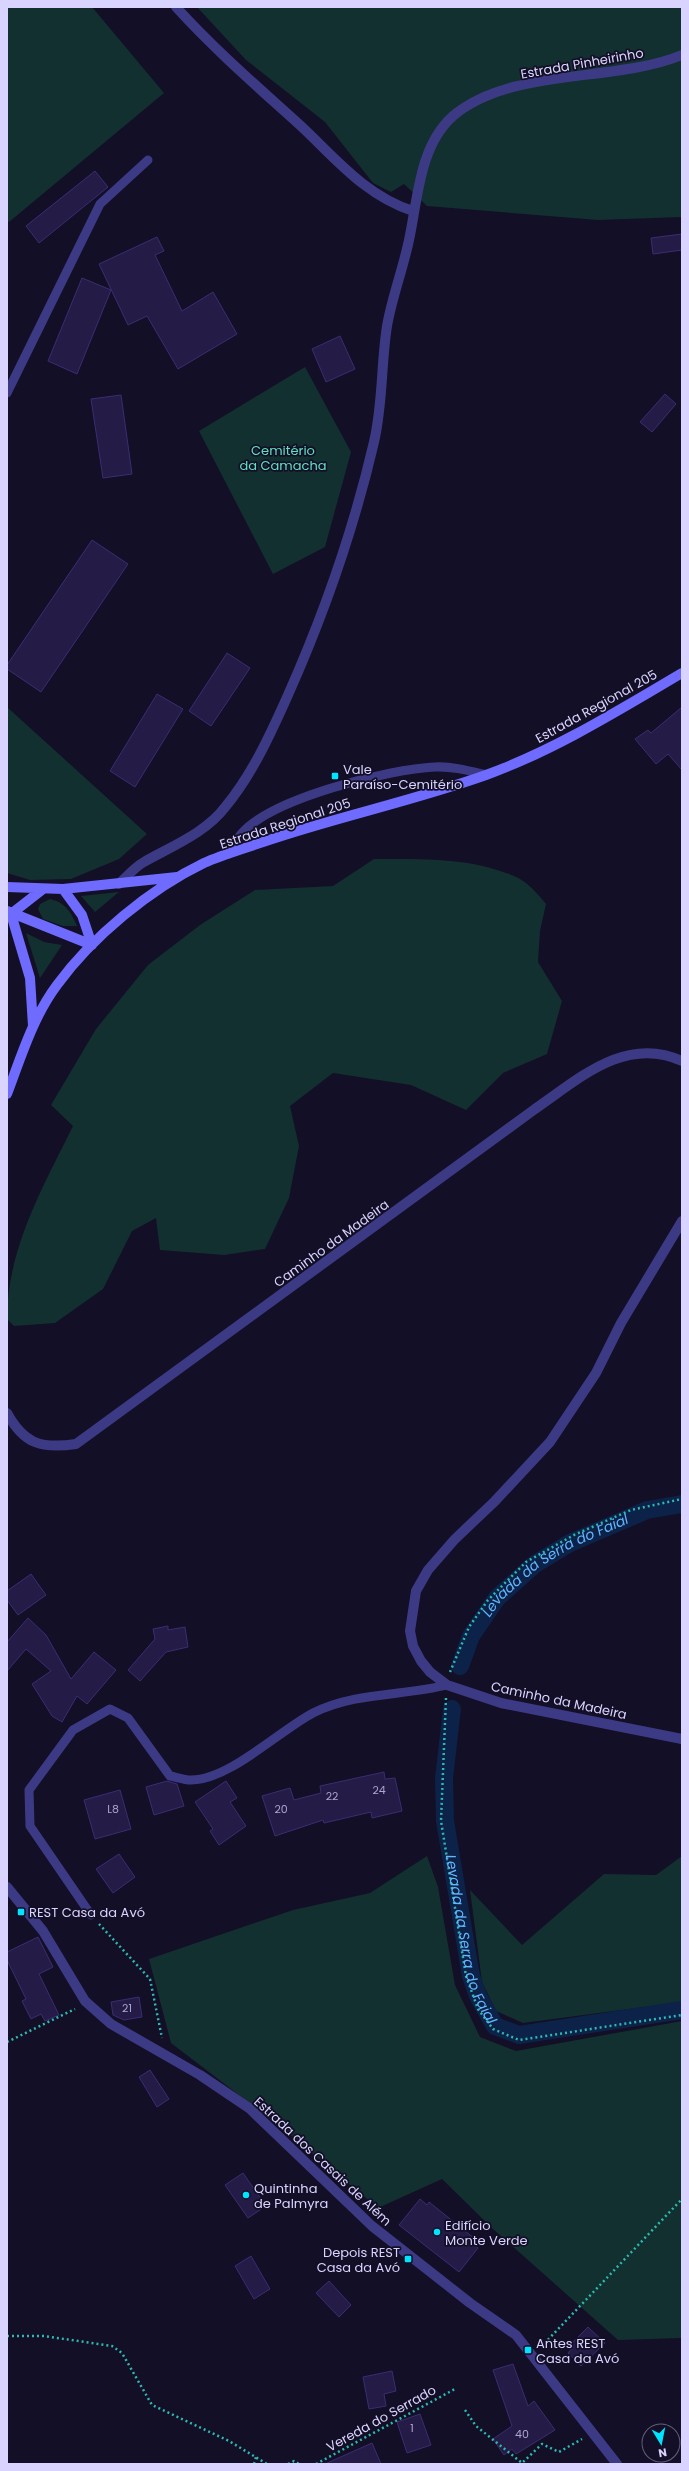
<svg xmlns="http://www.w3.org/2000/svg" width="689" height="2471" viewBox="0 0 689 2471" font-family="Poppins,sans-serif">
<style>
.green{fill:#12302f}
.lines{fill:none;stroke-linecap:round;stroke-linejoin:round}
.canal{stroke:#0c2248;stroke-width:18}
.building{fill:#241b47;stroke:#3b2d73}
.path{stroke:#2fb8b0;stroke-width:2.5;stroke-dasharray:2 3;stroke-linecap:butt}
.lane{stroke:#3d3a85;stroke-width:9}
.street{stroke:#3d3a85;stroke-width:10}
.secondary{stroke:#6f6bff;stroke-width:10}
.poi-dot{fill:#00e5ff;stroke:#130f26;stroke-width:1.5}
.labels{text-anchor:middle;stroke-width:3.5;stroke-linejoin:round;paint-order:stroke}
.number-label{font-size:11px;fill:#aca6d1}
.street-label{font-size:13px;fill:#d9d4ff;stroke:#130f26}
.park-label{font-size:13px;fill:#5fe0c0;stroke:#130f26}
.poi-label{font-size:13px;fill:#d9d4ff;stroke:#130f26;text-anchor:start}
.water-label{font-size:14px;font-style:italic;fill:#62b6ff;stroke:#130f26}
</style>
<rect width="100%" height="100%" fill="#130f26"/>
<path class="green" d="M7,7H92L164,93L9,222L7,220Z
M197,7H682V217L598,220L427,206L404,184L391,192L373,183L325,122L246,60Z
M305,367L351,452L325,547L273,574L199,431Z
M7,707L147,834L119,859L71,879L30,880L7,873Z
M374,859C421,859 469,857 514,876C527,881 537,893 546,904L540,931L538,962L562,1001L547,1054L503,1073L466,1110L411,1085L333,1073L290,1106L299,1146L289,1198L265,1249L224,1255L160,1250L156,1218L132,1231L103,1289L55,1323L14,1326L7,1319C7,1249 43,1187 73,1126L51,1105L96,1029L148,965L200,925L255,890L333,886Z
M119,892L95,912L81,896Z
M50,899C65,902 71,912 77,926H63L43,919L38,909L40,904Z
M26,933L44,942L62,945L40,978Z
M427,1856L438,1887L455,1985L480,2037L516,2051L682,2021V2338L618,2340L493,2229L442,2179L378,2208L277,2124L171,2043L149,1959L293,1910L370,1893Z
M682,1856V2002L523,2023L496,2011L482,1982L470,1890L522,1945L604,1874L656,1875Z"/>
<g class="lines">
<g class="canal">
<path id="s1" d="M460,1666L471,1636L497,1598L535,1564L570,1543L647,1510L682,1504"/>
<path id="s2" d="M452,1709L444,1778L445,1821L471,1976L478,1996L495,2026L519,2035L682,2010"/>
</g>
</g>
<path class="building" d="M95,171L108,187L39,243L26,226Z
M682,234V250L653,254L651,238Z
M157,237L164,251L155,255L182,311L213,292L237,334L178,369L147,316L128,325L99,264Z
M82,278L111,290L77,374L48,361Z
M340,336L355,369L326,382L312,349Z
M665,394L676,404L652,432L640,422Z
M121,395L132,474L103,478L91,399Z
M92,540L128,564L41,692L7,669V665Z
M227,653L250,668L211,726L189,711Z
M157,694L183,709L135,787L110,771Z
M682,707V770L668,754L656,764L635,739L648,730L651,733Z
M31,1574L46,1595L18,1615L7,1600V1591Z
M28,1618L46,1635L71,1679L94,1652L116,1670L87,1704L77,1696L62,1722L52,1716L32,1684L51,1671L26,1649L7,1671V1642Z
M168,1626V1630L185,1627L188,1647L166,1652L140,1681L128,1670L155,1639L153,1629Z
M384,1772L385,1779L395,1778L402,1811L372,1818L371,1812L324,1823L323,1820L275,1836L262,1796L290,1788L294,1800L321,1793L320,1786Z
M167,1781L177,1784L184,1806L154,1815L146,1787Z
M226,1781L237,1798L230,1802L246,1826L219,1845L210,1831L213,1829L195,1802Z
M120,1790L131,1829L95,1839L84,1800Z
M119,1854L135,1877L113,1893L96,1869Z
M38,1937L53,1967L39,1974L59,2015L45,2021L41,2014L31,2019L22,2001L26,1999L7,1960V1952Z
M139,1997L142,2017L124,2020L113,2015L111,2002Z
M150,2070L169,2099L157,2107L139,2077Z
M243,2173L266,2206L248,2218L225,2185Z
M420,2199L427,2205L429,2202L475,2239L472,2244L478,2248L459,2272L399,2225Z
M251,2256L270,2289L254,2299L235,2266Z
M329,2281L351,2305L339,2317L316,2293Z
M588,2327L605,2343L581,2366L568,2353L574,2346L571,2344Z
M513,2364L528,2406L534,2401L555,2430L516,2454L512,2449L504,2455L493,2439L512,2426L493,2370Z
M392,2371L396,2391L384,2394L386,2406L369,2409L363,2377Z
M420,2414L431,2445L407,2453L397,2422Z
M372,2443L381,2464H325Z"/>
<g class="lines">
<path class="path" d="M450,1672L469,1627L488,1600L526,1562L574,1535L631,1510L682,1499
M446,1698L441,1821L466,1976L478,2009L493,2029L519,2040L682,2015
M99,1924L150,1979L162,2038
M7,2042L75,2009
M7,2336H44L112,2346L122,2353L152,2405L229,2441L267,2464
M541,2347L682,2199
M465,2410L476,2426L522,2463L542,2444L559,2452L582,2439
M254,2464L256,2457
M288,2464L294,2461L299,2464
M316,2464L455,2389"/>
<path class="lane" d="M7,393L100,204L148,160
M229,854C233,847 237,838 242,833C273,798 389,769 435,767C452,766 470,771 487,775
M91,1915L30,1826L29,1790L73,1730L110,1709L128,1718L170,1776C176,1777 184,1780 191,1780C229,1780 279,1731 313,1713C355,1692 403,1696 447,1685"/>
<path class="street" d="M176,7C215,50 259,88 302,127C336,159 366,196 413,211
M119,884C127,876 135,867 144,862C172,846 206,833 226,806C253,773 271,733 288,695C324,614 354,528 374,442C383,404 381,364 387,326C392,297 403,269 409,240C418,199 419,146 453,116C511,67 614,83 682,55
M682,1221L621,1323L596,1373L550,1442L495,1501L455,1539L428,1570L416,1591L410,1631L413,1646L421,1661L430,1672L447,1685L501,1703L682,1739
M7,1413C24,1444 41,1449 76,1444L535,1109C579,1079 625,1035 682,1061
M7,1887L43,1931L85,2001L111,2024L200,2075L249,2108L372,2226L470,2303L516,2335L617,2464"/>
<path class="secondary" d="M7,887L63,889L177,877
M63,889L82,915L92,945
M7,911L92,945
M11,914L30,978L33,1026
M11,914L43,889
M7,1094C21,1057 33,1017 57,985C92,937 150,889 204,863C222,855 243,849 263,842C336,817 413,801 486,775C555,750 619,710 682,673"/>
</g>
<g class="poi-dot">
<rect x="331" y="772" width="8" height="8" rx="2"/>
<rect x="17" y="1908" width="8" height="8" rx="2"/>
<circle cx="246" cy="2195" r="4"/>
<circle cx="437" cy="2232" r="4"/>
<rect x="404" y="2255" width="8" height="8" rx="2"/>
<rect x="524" y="2346" width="8" height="8" rx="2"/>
</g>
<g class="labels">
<g class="number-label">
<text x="379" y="1794">24</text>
<text x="332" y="1800">22</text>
<text x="113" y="1813">L8</text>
<text x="281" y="1813">20</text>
<text x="127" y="2012">21</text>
<text x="412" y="2432">1</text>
<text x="522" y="2438">40</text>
</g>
<g class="street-label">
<text transform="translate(582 63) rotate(-10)" y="5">Estrada Pinheirinho</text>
<text transform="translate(596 706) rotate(-29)" y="5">Estrada Regional 205</text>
<text transform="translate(285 823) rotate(-18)" y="5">Estrada Regional 205</text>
<text transform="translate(331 1243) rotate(-36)" y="5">Caminho da Madeira</text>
<text transform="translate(559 1700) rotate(12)" y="5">Caminho da Madeira</text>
<text transform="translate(323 2161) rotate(43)" y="5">Estrada dos Casais de Além</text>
<text transform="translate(381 2418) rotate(-29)" y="5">Vereda do Serrado</text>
</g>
<g class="park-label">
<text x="283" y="455">Cemitério<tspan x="283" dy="15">da Camacha</tspan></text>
</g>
<g class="poi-label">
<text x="343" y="774">Vale<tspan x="343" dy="15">Paraíso-Cemitério</tspan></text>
<text x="29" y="1917">REST Casa da Avó</text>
<text x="254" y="2193">Quintinha<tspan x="254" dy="15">de Palmyra</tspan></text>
<text x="445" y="2230">Edifício<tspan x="445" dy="15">Monte Verde</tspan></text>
<text x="400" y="2257" text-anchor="end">Depois REST<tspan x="400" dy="15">Casa da Avó</tspan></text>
<text x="536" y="2348">Antes REST<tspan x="536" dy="15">Casa da Avó</tspan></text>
</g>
<g class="water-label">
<text dy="5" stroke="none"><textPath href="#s1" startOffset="145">Levada da Serra do Faial</textPath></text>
<text dy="5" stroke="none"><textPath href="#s2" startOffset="234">Levada da Serra do Faial</textPath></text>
</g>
</g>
<rect width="689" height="2471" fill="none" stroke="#d9d4ff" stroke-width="16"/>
<g transform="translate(661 2443) rotate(170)"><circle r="19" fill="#130f26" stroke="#625e7d"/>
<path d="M0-3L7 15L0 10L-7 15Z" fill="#00e5ff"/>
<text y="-6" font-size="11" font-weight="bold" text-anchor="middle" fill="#d9d4ff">N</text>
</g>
</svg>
